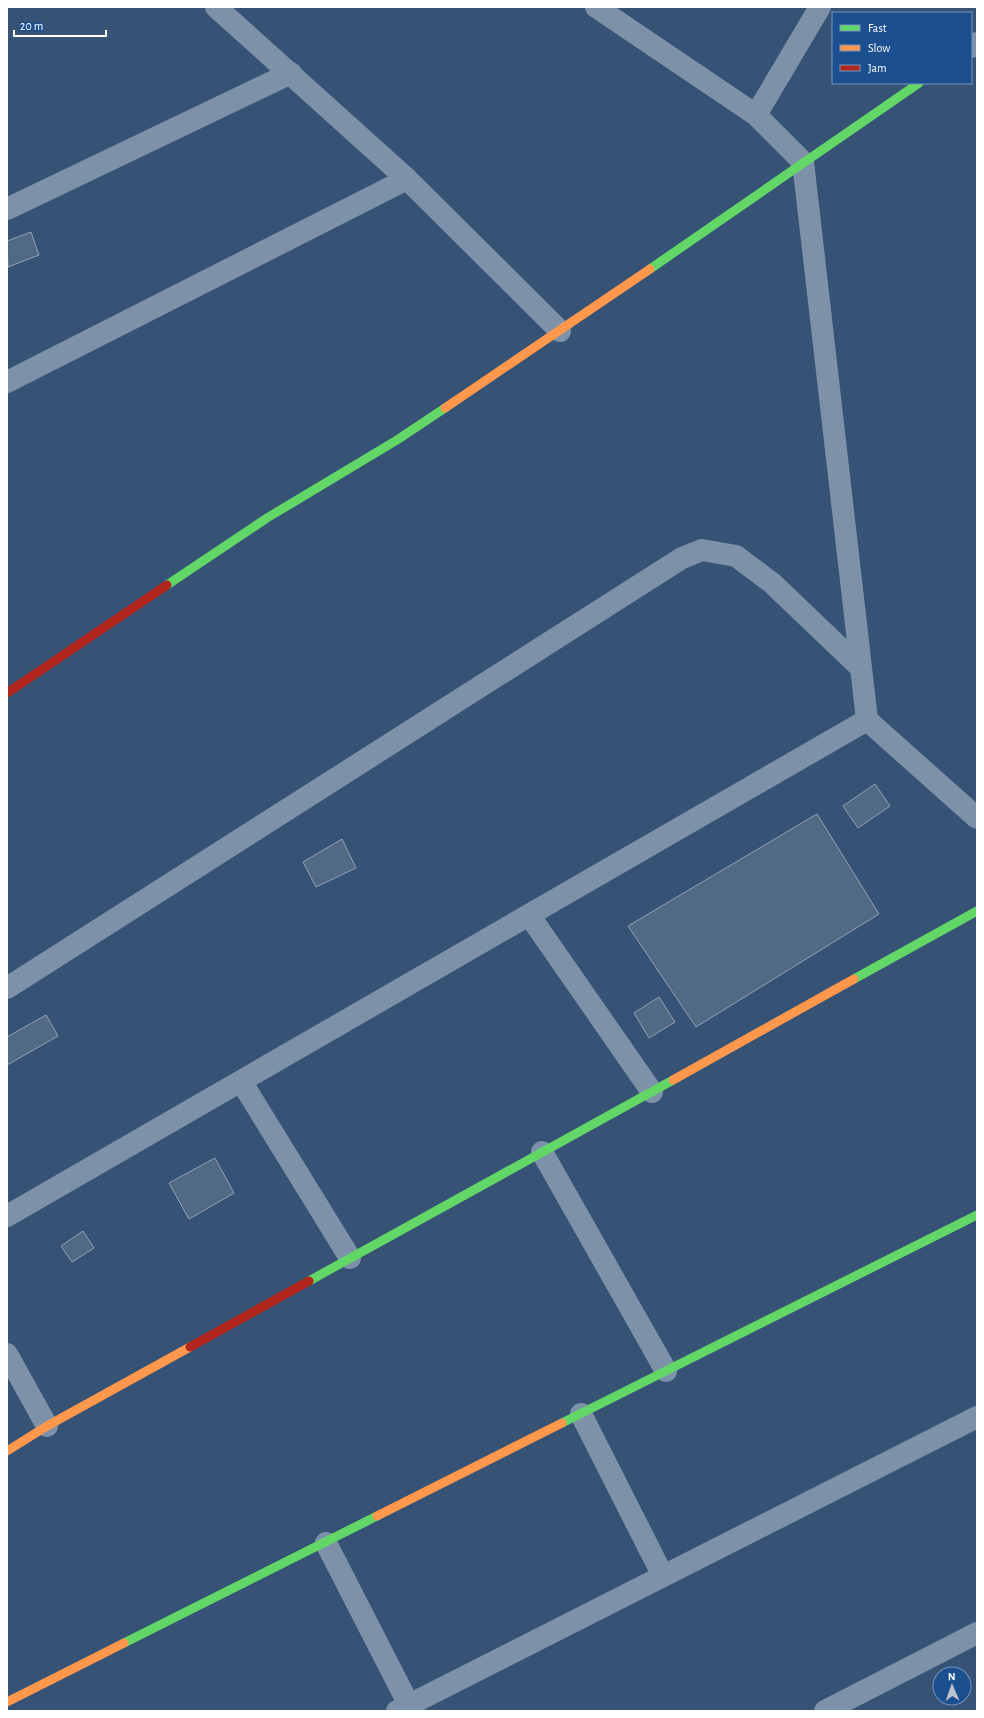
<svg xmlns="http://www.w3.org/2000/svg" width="984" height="1718" viewBox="0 0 984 1718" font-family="'Alegreya Sans',sans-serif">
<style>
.building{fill:#526984;stroke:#92a2b6}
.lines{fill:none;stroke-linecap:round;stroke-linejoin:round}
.street{stroke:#7d92a8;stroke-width:22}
.fast{stroke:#63d668;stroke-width:9}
.slow{stroke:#ff974d;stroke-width:9}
.jam{stroke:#b3261e;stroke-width:9}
</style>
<rect width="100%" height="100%" fill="#365274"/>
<path class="building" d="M31,232L39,255L8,267L7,241Z
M875,784L890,806L858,828L843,806Z
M817,814L879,914L696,1027L628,926Z
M342,839L356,868L316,887L303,862Z
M659,997L675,1022L649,1038L634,1013Z
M46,1015L58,1036L7,1065V1037Z
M215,1158L234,1193L189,1219L169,1183Z
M83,1231L94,1248L72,1262L61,1246Z"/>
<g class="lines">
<path class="street" d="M216,7L407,179L560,331
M596,7L756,115L803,162L867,720L977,818
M971,47L977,43
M756,115L820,7
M7,209L291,73
M7,382L407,179
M529,915L652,1092
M7,988L682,558L702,550L736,556L772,583L861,668
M241,1081L350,1258
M542,1152L666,1371
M7,1216L867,720
M7,1354L47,1426
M581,1414L663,1576
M326,1543L409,1705
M397,1711L977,1417
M825,1711L977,1633"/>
<path class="fast" d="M650,269L919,83
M167,585L267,518L397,440L445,408
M854,979L977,911
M309,1281L673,1080
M562,1423L977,1215
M124,1643L377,1516"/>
<path class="slow" d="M445,408L650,269
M673,1080L854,979
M7,1451L47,1426L190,1347
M377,1516L562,1423
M7,1702L124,1643"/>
<path class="jam" d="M7,693L167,585
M190,1347L309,1281"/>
</g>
<rect width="984" height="1718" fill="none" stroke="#ffffff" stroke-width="16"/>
<rect x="832" y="12" width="140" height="72" fill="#1b4f8f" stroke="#7695bc"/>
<rect x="840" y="25" width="20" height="6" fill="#63d668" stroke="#7695bc"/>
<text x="868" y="32" font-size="12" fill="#ffffff">Fast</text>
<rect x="840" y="45" width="20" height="6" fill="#ff974d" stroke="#7695bc"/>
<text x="868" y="52" font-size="12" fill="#ffffff">Slow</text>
<rect x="840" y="65" width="20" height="6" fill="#b3261e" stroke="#7695bc"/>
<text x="868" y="72" font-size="12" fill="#ffffff">Jam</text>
<g transform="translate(952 1686) rotate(358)"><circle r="19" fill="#1b4f8f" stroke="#7695bc"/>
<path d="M0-3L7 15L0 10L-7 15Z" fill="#b9c2ce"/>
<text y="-6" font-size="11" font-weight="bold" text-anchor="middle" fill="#ffffff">N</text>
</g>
<path d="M14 30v6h92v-6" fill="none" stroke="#ffffff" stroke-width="2"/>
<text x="20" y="30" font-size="12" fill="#ffffff" stroke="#1b4f8f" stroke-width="3" paint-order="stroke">20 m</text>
</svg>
